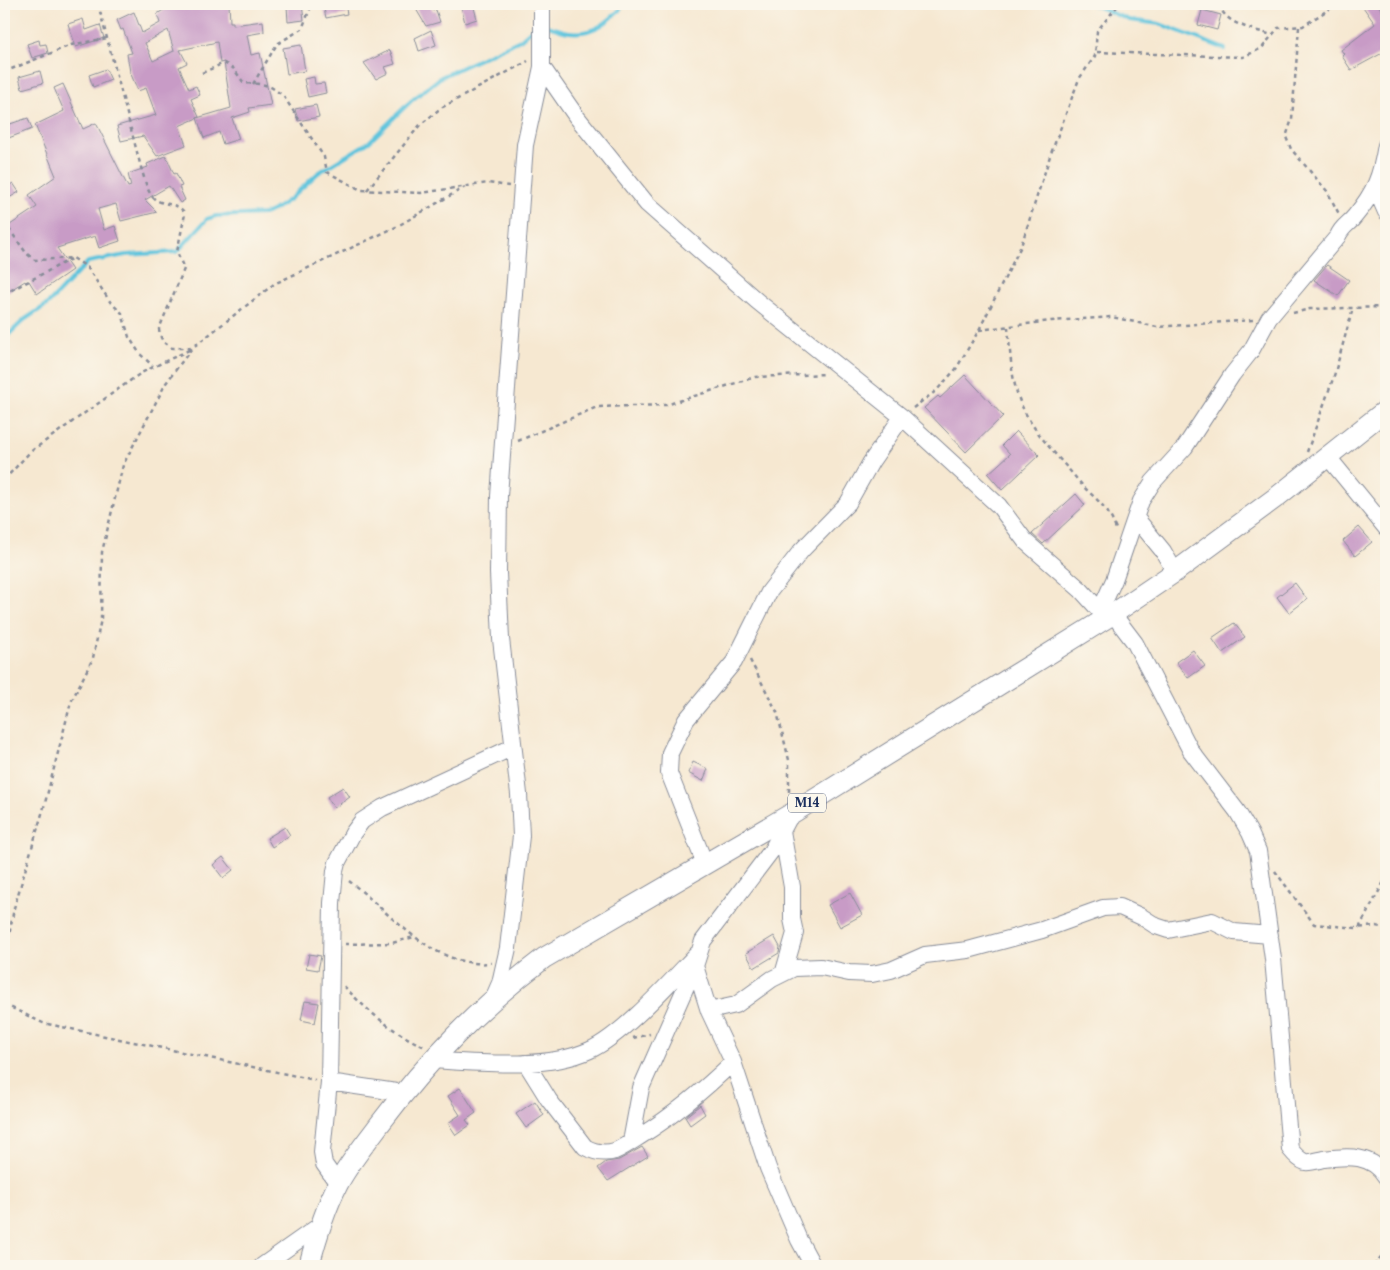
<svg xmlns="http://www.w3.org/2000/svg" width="1390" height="1270" viewBox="0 0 1390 1270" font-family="'Libre Caslon Text',serif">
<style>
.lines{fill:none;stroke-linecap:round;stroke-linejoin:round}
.stream{stroke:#5fc4dd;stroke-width:4}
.building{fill:#c89bc6;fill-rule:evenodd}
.minor-casing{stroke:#888c98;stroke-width:18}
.major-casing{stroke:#888c98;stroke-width:22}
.path{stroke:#888c98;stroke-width:2.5;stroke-dasharray:4 4;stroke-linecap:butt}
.minor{stroke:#fff;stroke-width:16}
.major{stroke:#fff;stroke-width:20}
.labels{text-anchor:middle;stroke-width:5;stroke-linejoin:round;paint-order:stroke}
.shield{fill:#fbf7ec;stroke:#5e6b89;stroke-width:1}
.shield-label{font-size:12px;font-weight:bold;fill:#1b2f5e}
</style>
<rect width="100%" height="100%" fill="#fbf7ec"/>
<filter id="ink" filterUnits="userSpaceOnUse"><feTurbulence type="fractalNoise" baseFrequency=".02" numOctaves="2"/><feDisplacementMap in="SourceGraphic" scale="10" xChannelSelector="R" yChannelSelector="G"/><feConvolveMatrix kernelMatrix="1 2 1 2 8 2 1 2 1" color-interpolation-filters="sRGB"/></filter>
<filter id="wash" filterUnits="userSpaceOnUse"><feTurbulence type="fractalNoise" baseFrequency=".0096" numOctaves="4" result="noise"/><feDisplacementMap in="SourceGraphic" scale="20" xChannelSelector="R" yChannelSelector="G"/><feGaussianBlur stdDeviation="1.12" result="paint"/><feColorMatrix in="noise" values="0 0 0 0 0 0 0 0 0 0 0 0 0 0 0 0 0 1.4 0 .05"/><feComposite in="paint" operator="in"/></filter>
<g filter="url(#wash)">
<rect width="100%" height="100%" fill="#f6e8d1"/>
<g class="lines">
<path class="stream" d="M1091,4L1129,20L1160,24L1225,49
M546,26C554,27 561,31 569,32C594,35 609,22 625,4
M4,339L24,320L48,304L88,262L126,255L177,252L207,219L216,216L264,214L274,210L290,199L318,173L369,142L411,101L441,77L520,40L537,25"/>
</g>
<g id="blocks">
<path class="building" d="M173,4H210V6L229,4L230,22H233V25L263,21L264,32L247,35L251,55L260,53L271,105L249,108L250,112L232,118L239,139L223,144L219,132L204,138L197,118L179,126L186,145L157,156L143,136L121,141L117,126L156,115L146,88L138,91L130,72L127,54L132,53L123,29L121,30L117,20L134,12L142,33L160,23L157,14ZM168,30L174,51L153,61L145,43ZM217,42L220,63L224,62L231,108L197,118L199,117L191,99L200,95L196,86L189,89L179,67L187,63L180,50Z
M291,4H302L304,20L288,22L287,6H291Z
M323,4H345L347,14L326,18Z
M413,4H429L433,11L436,10L440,22L426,26Z
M468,4H473L477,19L465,23L461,6Z
M1361,4H1377L1386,16V51L1351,70L1342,56L1344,54L1341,50L1375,24Z
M1202,10L1221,15L1217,30L1198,25Z
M83,19L86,30L100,25L104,38L76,47L68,24Z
M431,30L436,45L419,51L415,38Z
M39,40L40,45L46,44L48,53L32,58L27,44Z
M301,45L305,71L287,74L283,48Z
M390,50L395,64L385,67L388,73L376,79L364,63Z
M106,69L111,80L93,87L89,75Z
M40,71L43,83L22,89L19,77Z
M314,77L315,84L324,83L326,93L308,97L304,79Z
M63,84L83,129L96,123L128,187L131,186L128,174L148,167L147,164L166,156L174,174L176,173L182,186L179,187L185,200L180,203L169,186L145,200L157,212L121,221L116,204L98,209L104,230L115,226L120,241L99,248L95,236L57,248L72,270L37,294L29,281L26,283L25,281L4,294V229L37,207L29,195L56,176L35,125L64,111L54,88Z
M316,105L319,117L298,121L295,109Z
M28,118L32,129L6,139L4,126Z
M13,183L19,192L4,201V189Z
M1327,265L1349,280L1338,296L1314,280Z
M965,375L1003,416L966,452L924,408L938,396L940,398Z
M1016,431L1039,455L1002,490L988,474L1010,454L1002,445Z
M1076,494L1085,505L1043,544L1032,534Z
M1359,527L1372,542L1355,556L1343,541Z
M1295,583L1307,599L1289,613L1277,597Z
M1234,623L1245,637L1222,653L1212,638Z
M1193,650L1205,666L1188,678L1176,662Z
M693,762L708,769L703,781L688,773Z
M343,787L350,797L334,808L327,797Z
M285,827L290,835L272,847L267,838Z
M223,857L233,870L223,878L213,865Z
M850,893L862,915L840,927L828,905Z
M774,936L780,947L779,953L754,968L746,953Z
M309,954L321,956L318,970L306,968Z
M305,1001L319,1003L315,1023L301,1020Z
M460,1088L476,1113L466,1120L470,1125L456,1135L448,1123L460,1115L448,1096Z
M535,1101L544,1115L526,1128L516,1114Z
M700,1105L705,1114L690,1125L685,1117Z
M642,1147L648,1156L608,1181L598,1168L606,1162L619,1160Z"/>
</g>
</g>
<g filter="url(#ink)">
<use href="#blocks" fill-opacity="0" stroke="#888c98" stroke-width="1"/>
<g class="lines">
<defs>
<path id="minor" d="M542,67L576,116L647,204L757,301L902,417L999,506L1026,542L1081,590L1100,611L1103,618
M1376,189L1386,212
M1328,457L1386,528
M1136,518L1163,551L1175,572
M1100,611L1114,580L1141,501L1153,482L1185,447L1232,375L1251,351L1269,318L1338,236C1342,226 1349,224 1355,216C1375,192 1381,176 1386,145
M1113,614L1135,643L1191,751L1237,811L1250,833L1258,851L1273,959L1290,1149C1294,1154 1299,1160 1305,1162C1310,1163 1319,1160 1324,1159C1348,1156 1372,1154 1386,1177
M791,814L772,850L703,941L695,966L709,1011L733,1062L768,1168L799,1240L813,1266
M782,831L792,887V919L795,933L784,971
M705,864L669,773L670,753L686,720L734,662L769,592L801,551L848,503L871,462L902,417
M493,999L500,983L508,948L521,836L519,794L501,639L498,573L499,496L525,145L542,67V4
M709,1011L736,1005L772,979L794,968L821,967L849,973L872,974L891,970L925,955L968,950L1042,930L1103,908L1120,907L1142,917L1156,926L1168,930L1212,921L1234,932L1270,935
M431,1060C478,1063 547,1070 590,1050C623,1035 671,981 697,954
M526,1063L549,1100L585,1147C594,1152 605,1154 615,1151C624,1147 634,1140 642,1135C676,1114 705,1089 733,1062
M329,1082L403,1093
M631,1142L641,1088L695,966
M338,1184L324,1164L322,1152L329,1082L332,903L335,871L337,863L353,833L362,821L382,808L513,747
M262,1266L323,1223"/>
<path id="major" d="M309,1266C316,1239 325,1209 338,1184C349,1163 365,1144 379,1125C429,1059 478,1008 544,958L791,814L1113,614L1175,572L1278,496L1386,410"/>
</defs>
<use href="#minor" class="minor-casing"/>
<use href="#major" class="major-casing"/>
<path class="path" d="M98,4L142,171C145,180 148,195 156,200C166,206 179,202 185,214L177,252L184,269L159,329L160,335L163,342L172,348H192
M1220,4C1222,24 1256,30 1272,35
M1299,27L1292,119L1286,137L1291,149L1327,191L1339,214
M1097,52L1243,57L1262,48L1278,28L1303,26L1337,4
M4,72L71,45L107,38
M202,73L224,63L233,68L244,83C263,84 269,83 284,97L324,157L327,172L361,190L421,193L488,183L509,186
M253,84L277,44L302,29L312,4
M367,190L420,125L441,108L528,61
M4,222L27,254L35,260L73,258L87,267L111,303L122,313L129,337L140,354L153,366
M4,294L71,259
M1293,313L1310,309L1386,307
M1008,327C1010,350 1011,377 1019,399C1030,429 1056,454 1077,479C1093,499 1106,502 1116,529
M979,330L1051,321L1112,317L1157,327L1253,320
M913,408L936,391L956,369L979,330L1021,246L1050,156L1079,79L1095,56L1097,31L1119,4
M518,441L597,407L666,405L755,377L826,374
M1307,452L1334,376L1353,308
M4,480L30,452L141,373L191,349
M750,660L777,712L789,760V796
M1275,871L1314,924L1356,928L1376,926L1386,928
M349,881C391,913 433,969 491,963
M1359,928L1386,878
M345,944L392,943L414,937
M4,964L14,908L44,807L71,702L93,658L101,619L102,552L123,465L166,383L192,348L274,284L396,227L465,187
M344,986C367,1011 394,1033 425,1047
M4,1004L43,1023L315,1080
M633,1038L650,1034
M1374,1266L1386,1250"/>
<use href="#minor" class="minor"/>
<use href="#major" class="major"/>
</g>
</g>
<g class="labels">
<rect class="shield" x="788" y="793.5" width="38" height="19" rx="4"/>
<g class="shield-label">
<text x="807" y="807">M14</text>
</g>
</g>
<rect width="1390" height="1270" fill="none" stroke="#fbf7ec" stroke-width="20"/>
</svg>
